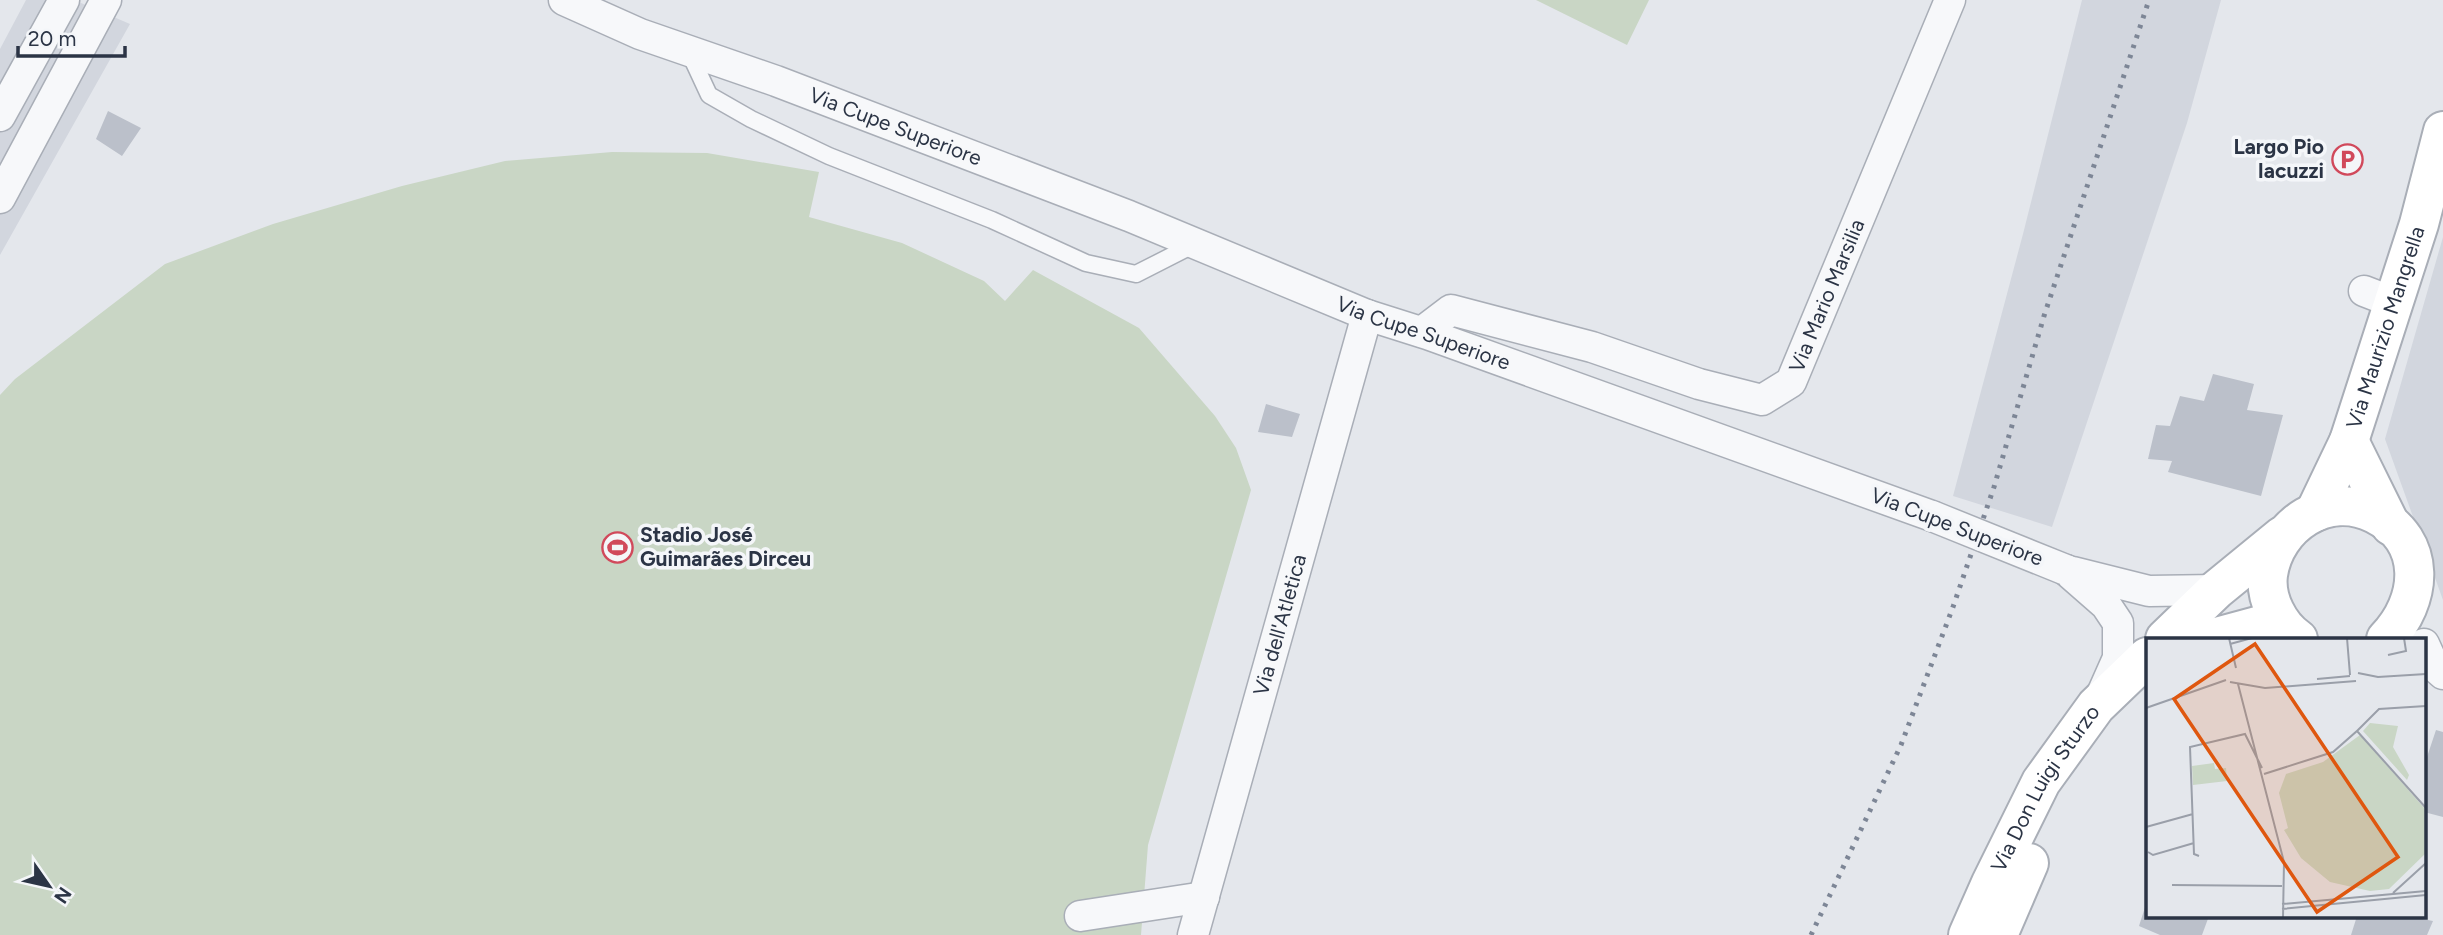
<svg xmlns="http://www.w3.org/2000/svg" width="2443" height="935" viewBox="0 0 2443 935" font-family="Figtree,sans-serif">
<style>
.built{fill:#d2d6de}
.green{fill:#c9d6c5}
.building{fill:#bbc0ca}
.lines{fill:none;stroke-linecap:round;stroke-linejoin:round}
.lane-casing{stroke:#a9aeb7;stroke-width:19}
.street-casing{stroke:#a9aeb7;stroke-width:33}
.secondary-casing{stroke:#a9aeb7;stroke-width:42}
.lane{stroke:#f7f8fa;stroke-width:16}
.street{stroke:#f7f8fa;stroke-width:30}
.secondary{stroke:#fff;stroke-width:38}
.rail{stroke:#7d8696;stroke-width:5;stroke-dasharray:3.5 7;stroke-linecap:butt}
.street-bridge-casing{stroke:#a9aeb7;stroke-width:33;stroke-linecap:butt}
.street-bridge{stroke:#f7f8fa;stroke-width:30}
.labels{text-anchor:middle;stroke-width:7;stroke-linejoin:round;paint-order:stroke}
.street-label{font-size:21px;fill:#2b3445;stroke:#f4f6f9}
.poi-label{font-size:21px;font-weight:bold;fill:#2b3445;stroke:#f4f6f9;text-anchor:end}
.inset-road{fill:none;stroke:#9a9fa9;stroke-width:2}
.view{fill:#df570f;fill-opacity:0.15;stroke:#df570f;stroke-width:3.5}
.inset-edge{fill:none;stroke:#2b3445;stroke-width:3.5}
</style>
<rect width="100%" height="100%" fill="#e4e7ec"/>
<path class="built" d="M26,0H74L130,24L0,255V49Z
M2082,0H2221L2187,123L2052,527L1953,496L2023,234Z
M2443,237V600L2385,439Z"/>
<path class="green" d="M1536,0H1649L1627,45Z
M612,152L707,153L819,172L809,217L902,243L984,281L1005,301L1033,270L1139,328L1215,416L1236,448L1251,490L1148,845L1141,935H0V395L15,379L165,264L273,224L402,186L505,161Z"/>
<path class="building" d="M108,111L141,128L122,156L96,139Z
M2213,374L2254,384L2247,410L2283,415L2261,496L2168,472L2172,461L2148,459L2156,425L2170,426L2180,396L2204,401Z
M1266,404L1300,414L1292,437L1258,432Z
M2436,730L2443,732V817L2424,812V766Z
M2147,901V916H2209L2202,935H2160L2139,926Z
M2357,916H2407L2433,921L2427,935H2351Z"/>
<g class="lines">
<defs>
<path id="lane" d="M689,52L709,95L751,119L829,156L992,220L1086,263L1136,274L1195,244"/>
<g id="street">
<path id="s1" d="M564,0L640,34L776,81L1129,216L1367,315L1427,334L1932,516"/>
<path d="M0,116L64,0"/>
<path d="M0,198L106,0"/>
<path d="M2364,291L2395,303"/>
<path id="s2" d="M1422,332L1451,310L1592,347L1699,384L1762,400L1791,382L1950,0"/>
<path d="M2066,570L2106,605L2118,623V658L2102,694"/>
<path d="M2073,572L2149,591L2216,590"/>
<path d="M2424,644L2434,666L2443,674"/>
<path d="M1080,916L1204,897"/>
<path id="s3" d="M1193,935L1367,315"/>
</g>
<g id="secondary">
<path d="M2349,441L2391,526"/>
<path id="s4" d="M2315,512L2349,441L2419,224L2443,131"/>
<path d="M2165,639L2216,590L2282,536"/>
<path d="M2209,639L2279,620"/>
<path d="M2298,639C2279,626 2265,599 2268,575C2275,525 2327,490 2375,514C2428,541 2423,601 2386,639"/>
<path id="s5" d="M1968,935L1991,883L2041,782L2096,706L2147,657"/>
<path d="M1998,935L2029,863"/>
</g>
</defs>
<use href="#lane" class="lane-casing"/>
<use href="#street" class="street-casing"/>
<use href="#secondary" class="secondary-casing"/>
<use href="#lane" class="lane"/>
<use href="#street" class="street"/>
<use href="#secondary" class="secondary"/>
<path class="rail" d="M1811,935L1901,745L1953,607L1994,487L2044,316L2149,0"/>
<defs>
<path id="street-bridge" d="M1932,516L2066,570"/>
</defs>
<use href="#street-bridge" class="street-bridge-casing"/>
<use href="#street-bridge" class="street-bridge"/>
</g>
<defs>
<symbol id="parking-ring" viewBox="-11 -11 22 22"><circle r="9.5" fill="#f4f6f9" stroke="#d1495b" stroke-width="1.5"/><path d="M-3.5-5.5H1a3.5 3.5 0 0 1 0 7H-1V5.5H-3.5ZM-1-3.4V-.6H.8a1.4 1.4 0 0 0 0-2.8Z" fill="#d1495b"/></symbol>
<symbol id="stadium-ring" viewBox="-11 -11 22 22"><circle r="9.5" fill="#f4f6f9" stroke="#d1495b" stroke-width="1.5"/><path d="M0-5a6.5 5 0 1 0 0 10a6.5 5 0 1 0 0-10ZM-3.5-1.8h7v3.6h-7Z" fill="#d1495b"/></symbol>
</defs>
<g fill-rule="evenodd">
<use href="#parking-ring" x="2330" y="142" width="35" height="35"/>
<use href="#stadium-ring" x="600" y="530" width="35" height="35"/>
</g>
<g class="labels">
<g class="street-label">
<text dy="7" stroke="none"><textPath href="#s1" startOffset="355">Via Cupe Superiore</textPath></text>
<text dy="7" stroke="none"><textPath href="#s2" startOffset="488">Via Mario Marsilia</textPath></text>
<text dy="7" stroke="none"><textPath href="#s4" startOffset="198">Via Maurizio Mangrella</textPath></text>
<text dy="7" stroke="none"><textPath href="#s1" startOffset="922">Via Cupe Superiore</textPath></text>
<text transform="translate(1957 527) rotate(21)" y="7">Via Cupe Superiore</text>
<text dy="7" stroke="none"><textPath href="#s3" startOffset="322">Via dell'Atletica</textPath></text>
<text dy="7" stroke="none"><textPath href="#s5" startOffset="166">Via Don Luigi Sturzo</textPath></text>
</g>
<g class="poi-label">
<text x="2324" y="154">Largo Pio<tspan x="2324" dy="24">Iacuzzi</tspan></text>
<text x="640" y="542" text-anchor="start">Stadio José<tspan x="640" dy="24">Guimarães Dirceu</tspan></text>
</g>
</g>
<g transform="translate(2146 638)">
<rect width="280" height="280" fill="#e4e7ec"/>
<path d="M224,85L252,88L247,109L263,137L261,142L217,93ZM214,97L280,172V215L243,251L224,253L184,244L155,220L138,192L142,190L133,155L140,136L177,124ZM68,125L69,131L80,130L81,143L47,147L46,128Z" fill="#c9d6c5"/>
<path class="inset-road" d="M83,0L90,30M201,0L204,37M84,6L106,0M242,17L260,13L258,0M212,35L232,39L280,36M171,41L204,38M84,44L119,50L210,43M92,46L138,224L137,280M0,70L80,42M211,93L233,71L280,68M118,136L187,114L211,93L280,170M0,189L47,176M2,214L7,217L48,205M53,218L48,216L44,109L99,96L116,130M26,247L136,248M247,255L280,225M136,266L280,253M136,271L280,257"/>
<path class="view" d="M109,6L252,219L171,274L28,61Z"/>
<rect width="280" height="280" class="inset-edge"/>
</g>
<g transform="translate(49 886) rotate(124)" stroke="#f4f6f9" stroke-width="5" paint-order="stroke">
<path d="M0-5L12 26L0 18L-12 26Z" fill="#2b3445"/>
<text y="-10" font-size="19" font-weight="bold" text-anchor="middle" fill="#2b3445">N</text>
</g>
<path d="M18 46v10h107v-10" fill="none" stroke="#2b3445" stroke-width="3.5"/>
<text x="28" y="46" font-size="21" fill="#2b3445" stroke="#f4f6f9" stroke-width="5" paint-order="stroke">20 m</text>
</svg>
